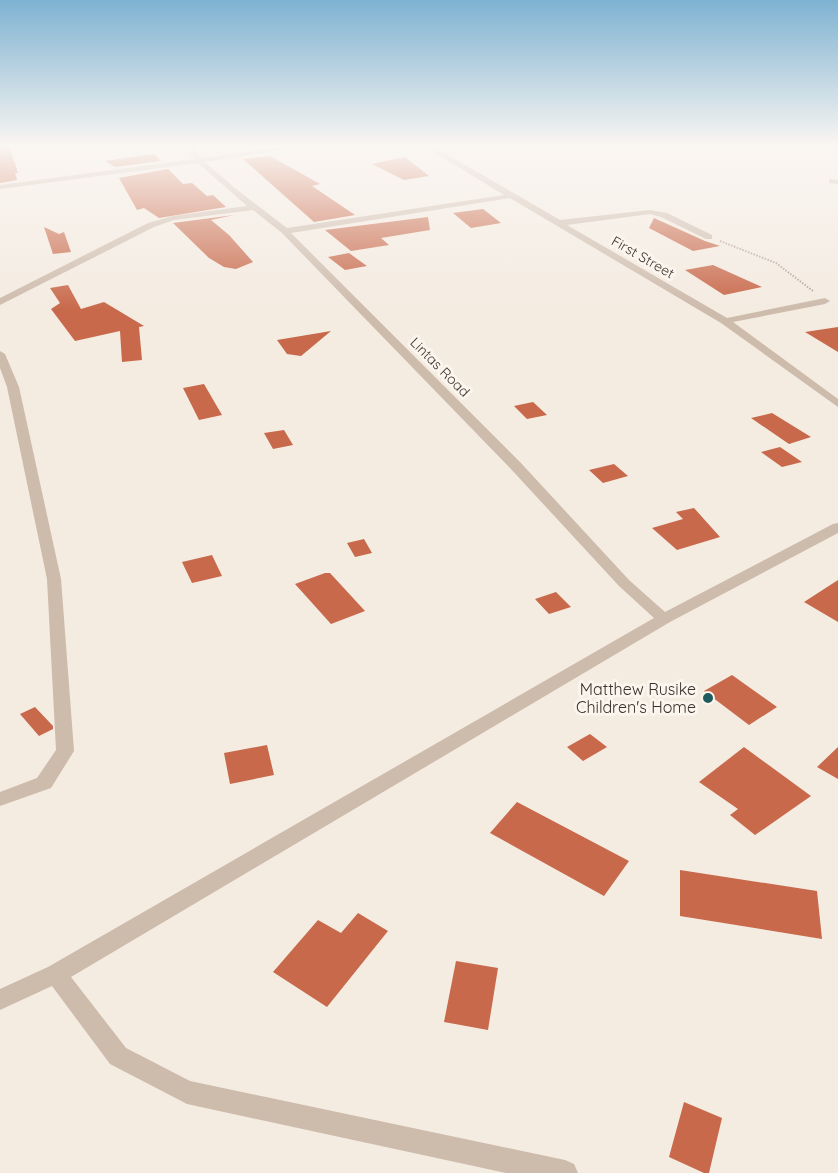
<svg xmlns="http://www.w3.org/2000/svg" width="838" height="1173" viewBox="0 0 838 1173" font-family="Quicksand,sans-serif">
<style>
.building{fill:#c8694b}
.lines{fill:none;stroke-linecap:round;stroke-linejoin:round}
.path{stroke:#b9a596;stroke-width:2;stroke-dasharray:1.5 1.5;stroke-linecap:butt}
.minor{fill:#cdbbac;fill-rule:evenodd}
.poi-dot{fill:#1f5a5e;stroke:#fbf5ee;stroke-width:2}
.labels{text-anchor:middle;stroke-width:6;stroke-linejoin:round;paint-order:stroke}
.far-street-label{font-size:14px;fill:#3b302b;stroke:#fbf5ee}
.poi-label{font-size:16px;fill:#3b302b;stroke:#fbf5ee;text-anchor:end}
</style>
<rect width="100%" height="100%" fill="#f4ebe1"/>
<path class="building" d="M0,145H9L18,173H15L17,180L0,183Z
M154,154L161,161L115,167L105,161Z
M270,156L320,184L312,186L355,215L314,222L243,159Z
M405,157L429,176L404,180L372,164Z
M168,169L183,184L192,183L207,196L213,195L226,207L159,218L144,208L137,210L119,178Z
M483,209L501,223L471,228L453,213Z
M234,215L211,220L229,235L253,262L236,269L224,267L209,258L173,223Z
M428,217L430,230L381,238L389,245L351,251L325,230Z
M654,218L705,241L720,246L693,251L649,228Z
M44,227L59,234L64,232L71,252L53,254Z
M349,253L367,266L345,270L328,257Z
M713,265L762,287L724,295L685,270Z
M68,285L81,309L104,302L144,326L139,327L142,360L122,362L120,331L75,341L51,309L60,303L50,288Z
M838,327V352L805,332Z
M331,331L301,356L287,354L277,340Z
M204,384L222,415L199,420L183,388Z
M533,402L547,415L527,419L514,406Z
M772,413L811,437L789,444L751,418Z
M284,430L293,445L273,449L264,433Z
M780,447L802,462L782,467L761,452Z
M614,464L628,476L603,483L589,470Z
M694,508L720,537L677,550L652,528L683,519L676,512Z
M364,539L372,553L355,557L347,543Z
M212,555L222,576L192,583L182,562Z
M325,573H330L365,611L331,624L295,584Z
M838,580V622L804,602Z
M556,592L571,607L549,614L535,599Z
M732,675L777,707L749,725L704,691Z
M35,707L53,726V729L39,736L20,714Z
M590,734L607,747L583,761L567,747Z
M267,745L274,775L230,784L224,753Z
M744,747L811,796L755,835L730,815L738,809L699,782Z
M838,747V779L817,767Z
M517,802L629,861L604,896L490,833Z
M680,870L817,891L822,939L680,916Z
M358,913L388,931L327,1007L273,972L318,920L341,933Z
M456,961L498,968L488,1030L444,1022Z
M684,1102L722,1118L709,1173H704L669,1157Z"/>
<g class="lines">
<path class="path" d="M720,241L776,263L813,291"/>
<path class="minor" d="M183,145H190L202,158L295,145H317L205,162L236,189L287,228L504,195L422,145H431L560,220L650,210L667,213L712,235V239H706L661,217L650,214L567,225L727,318L825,298L830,301L825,304L733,322L838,399V407L721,323L510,198L291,233L520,462L629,580L665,612L833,524L838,523V533L670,622L71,977L126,1048L190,1081L565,1160L574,1164L578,1173H506L187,1104L110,1064L52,986L0,1010V989L48,967L654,618L619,586L510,468L282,233L253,210L174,220L154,227L0,305V298L148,223L173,216L247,206L198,163L0,189V185L195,159Z
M832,179L838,180V184L829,183V179Z
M0,351L5,354L19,387L61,579L74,751L51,788L0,806V792L37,778L56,750L47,579L7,387L0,368Z"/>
</g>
<linearGradient id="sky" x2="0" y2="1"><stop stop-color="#7eb2d2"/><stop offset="0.47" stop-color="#faf6f2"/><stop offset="1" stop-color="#faf6f2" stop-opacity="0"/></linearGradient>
<rect width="838" height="310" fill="url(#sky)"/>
<circle class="poi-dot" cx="708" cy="698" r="6"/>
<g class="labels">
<g class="far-street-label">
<text transform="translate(643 257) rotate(30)" y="5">First Street</text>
<text transform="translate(440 367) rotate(45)" y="5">Lintas Road</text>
</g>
<g class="poi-label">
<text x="696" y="695">Matthew Rusike<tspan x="696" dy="18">Children's Home</tspan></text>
</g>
</g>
</svg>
